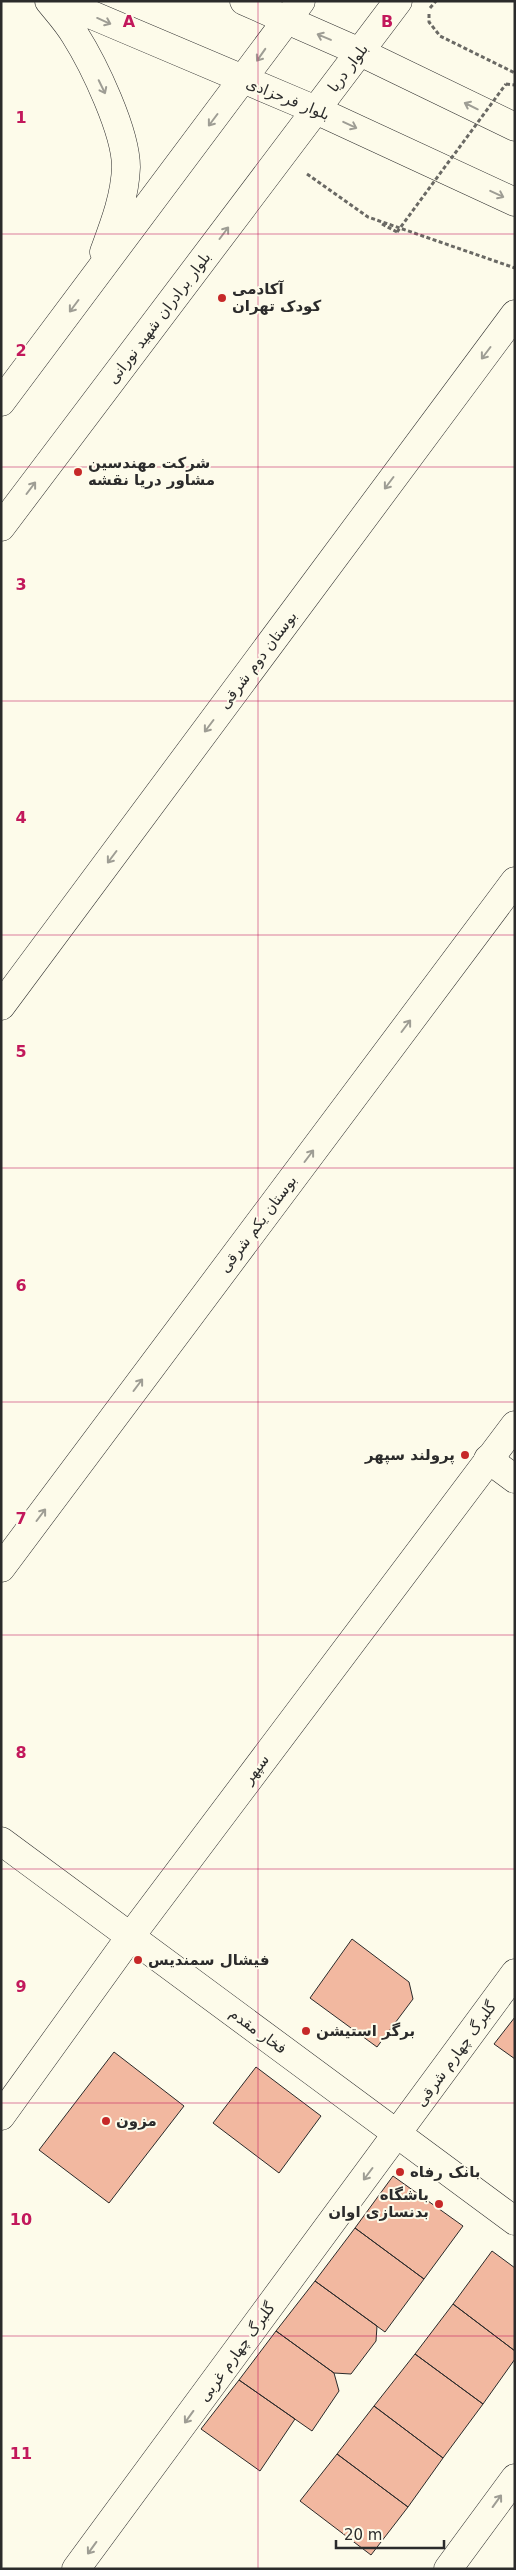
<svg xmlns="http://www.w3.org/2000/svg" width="516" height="2570" viewBox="0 0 516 2570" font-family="'DejaVu Sans',Cairo,sans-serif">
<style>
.building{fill:#f2b8a0;stroke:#2b2b2b}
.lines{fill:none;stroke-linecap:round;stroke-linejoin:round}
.street-casing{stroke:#2b2b2b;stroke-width:29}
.secondary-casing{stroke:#2b2b2b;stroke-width:29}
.path{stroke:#6a6964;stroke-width:3;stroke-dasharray:4 2.5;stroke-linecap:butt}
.street{stroke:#fdfbea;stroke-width:28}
.secondary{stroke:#fdfbea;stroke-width:28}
.path-bridge{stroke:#6a6964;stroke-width:3;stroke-dasharray:4 2.5;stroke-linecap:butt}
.oneway{stroke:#9e9d94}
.grid{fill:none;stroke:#c2185b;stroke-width:1;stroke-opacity:0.55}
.poi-dot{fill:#c62828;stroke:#fdfbea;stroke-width:2}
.labels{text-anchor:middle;stroke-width:4;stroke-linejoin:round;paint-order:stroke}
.street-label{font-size:15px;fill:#2b2b2b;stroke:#fdfbea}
.poi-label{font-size:15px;font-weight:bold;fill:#2b2b2b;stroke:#fdfbea;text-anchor:start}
.grid-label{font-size:16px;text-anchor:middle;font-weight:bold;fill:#c2185b;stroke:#fdfbea;stroke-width:4;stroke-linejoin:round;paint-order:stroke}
</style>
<rect width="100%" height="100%" fill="#fdfbea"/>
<path class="building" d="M352,1939L409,1982L413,1999L377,2047L310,1998Z
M515,2017V2059L494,2044Z
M114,2052L184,2106L109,2203L39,2150Z
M256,2067L321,2116L279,2173L213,2123Z
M393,2176L463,2226L424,2279L355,2228Z
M355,2228L424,2279L385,2332L315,2281Z
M492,2251L515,2268V2351L453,2304Z
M315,2281L377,2326L376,2341L351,2374L334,2373L276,2331Z
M453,2304L515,2351V2359L483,2404L415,2354Z
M276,2331L334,2373L339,2391L312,2431L239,2380Z
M415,2354L483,2404L443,2458L374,2406Z
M239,2380L295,2419L260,2471L201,2429Z
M374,2406L443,2458L408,2507L337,2454Z
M337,2454L408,2507L371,2555L300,2501Z"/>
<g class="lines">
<defs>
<path id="street" d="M1,1006L515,314
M488,1459L515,1479
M1,1568L515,881
M76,2569L515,1973
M448,2569L515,2478"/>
<path id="secondary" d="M49,1C58,12 68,23 75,35C94,65 126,132 126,167C125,197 114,225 104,252
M59,1L316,110L515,202
M244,1L360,52L515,127
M1,402L301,1
M1,527L398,1
M1,1841L515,2221
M1,2116L130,1937L515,1425"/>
</defs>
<use href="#street" class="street-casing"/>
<use href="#secondary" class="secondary-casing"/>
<path class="path" d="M430,8L436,1
M429,14V22L440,36L515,73
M506,84L515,85
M307,174L368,217L515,268
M382,224L397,232"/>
<use href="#street" class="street"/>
<use href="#secondary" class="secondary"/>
<path class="path-bridge" d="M397,232L506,84"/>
</g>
<defs><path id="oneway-shaft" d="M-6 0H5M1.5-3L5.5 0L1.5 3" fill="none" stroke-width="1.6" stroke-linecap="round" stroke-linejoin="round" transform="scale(1.25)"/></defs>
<g class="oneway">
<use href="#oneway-shaft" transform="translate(104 21) rotate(24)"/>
<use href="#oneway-shaft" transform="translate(324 37) rotate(-157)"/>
<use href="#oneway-shaft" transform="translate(261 55) rotate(125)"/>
<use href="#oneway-shaft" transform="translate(102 87) rotate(64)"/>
<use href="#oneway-shaft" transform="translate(471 106) rotate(-154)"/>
<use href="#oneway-shaft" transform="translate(213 120) rotate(127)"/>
<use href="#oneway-shaft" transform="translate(350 125) rotate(25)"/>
<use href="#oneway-shaft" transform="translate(497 194) rotate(25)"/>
<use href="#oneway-shaft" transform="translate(224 233) rotate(-53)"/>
<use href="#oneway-shaft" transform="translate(74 306) rotate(127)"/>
<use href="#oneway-shaft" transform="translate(486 353) rotate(127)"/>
<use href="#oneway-shaft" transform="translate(389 483) rotate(127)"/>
<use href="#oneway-shaft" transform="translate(31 488) rotate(-53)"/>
<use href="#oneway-shaft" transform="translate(209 726) rotate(127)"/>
<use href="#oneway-shaft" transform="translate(112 857) rotate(127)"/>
<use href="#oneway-shaft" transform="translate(406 1026) rotate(-53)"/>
<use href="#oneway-shaft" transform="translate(309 1156) rotate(-53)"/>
<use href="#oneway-shaft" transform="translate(138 1385) rotate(-53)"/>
<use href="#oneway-shaft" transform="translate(41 1515) rotate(-53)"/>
<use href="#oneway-shaft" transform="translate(368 2174) rotate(127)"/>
<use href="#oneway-shaft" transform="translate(189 2417) rotate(126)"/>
<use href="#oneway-shaft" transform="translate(497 2501) rotate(-54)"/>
<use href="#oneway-shaft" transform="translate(92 2548) rotate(126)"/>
</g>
<path class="grid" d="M258,1V2569M1,234H515M1,467H515M1,701H515M1,935H515M1,1168H515M1,1402H515M1,1635H515M1,1869H515M1,2103H515M1,2336H515"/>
<g class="poi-dot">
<circle cx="222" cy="298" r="5"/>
<circle cx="78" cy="472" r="5"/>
<circle cx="465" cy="1455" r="5"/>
<circle cx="138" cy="1960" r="5"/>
<circle cx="306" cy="2031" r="5"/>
<circle cx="106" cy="2121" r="5"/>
<circle cx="400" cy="2172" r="5"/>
<circle cx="439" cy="2204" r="5"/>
</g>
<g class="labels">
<g class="street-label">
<text transform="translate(348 68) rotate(-53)" y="5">بلوار دریا</text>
<text transform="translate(288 99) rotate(22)" y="5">بلوار فرحزادی</text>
<text transform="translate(159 318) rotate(-53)" y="5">بلوار برادران شهید نورانی</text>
<text transform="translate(258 660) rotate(-53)" y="5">بوستان دوم شرقی</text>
<text transform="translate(258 1224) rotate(-53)" y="5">بوستان یکم شرقی</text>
<text transform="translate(256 1769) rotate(-53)" y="5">سپهر</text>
<text transform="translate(258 2031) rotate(36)" y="5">فخار مقدم</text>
<text transform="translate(456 2054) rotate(-54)" y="5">گلبرگ چهارم شرقی</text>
<text transform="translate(237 2352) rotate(-54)" y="5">گلبرگ چهارم غربی</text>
</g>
<g class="poi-label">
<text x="232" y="294">آکادمی<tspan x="232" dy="17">کودک تهران</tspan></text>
<text x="88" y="468">شرکت مهندسین<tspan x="88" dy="17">مشاور دریا نقشه</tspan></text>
<text x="455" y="1460" text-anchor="end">پرولند سپهر</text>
<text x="148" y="1965">فیشال سمندیس</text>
<text x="316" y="2036">برگر استیشن</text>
<text x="116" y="2126">مزون</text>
<text x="410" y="2177">بانک رفاه</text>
<text x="429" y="2200" text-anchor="end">باشگاه<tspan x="429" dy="17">بدنسازی اوان</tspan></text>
</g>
</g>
<g class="grid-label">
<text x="129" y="27">A</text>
<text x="387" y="27">B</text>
<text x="21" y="123">1</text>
<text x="21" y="356">2</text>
<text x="21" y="590">3</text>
<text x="21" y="823">4</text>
<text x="21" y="1057">5</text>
<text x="21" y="1291">6</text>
<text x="21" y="1524">7</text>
<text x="21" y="1758">8</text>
<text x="21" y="1992">9</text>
<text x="21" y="2225">10</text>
<text x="21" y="2459">11</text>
</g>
<rect width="516" height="2570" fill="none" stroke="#2b2b2b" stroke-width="5"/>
<path d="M336 2540v8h108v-8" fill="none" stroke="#2b2b2b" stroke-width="2.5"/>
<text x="344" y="2540" font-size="15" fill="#2b2b2b" stroke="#fdfbea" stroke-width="4" paint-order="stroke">20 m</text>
</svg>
